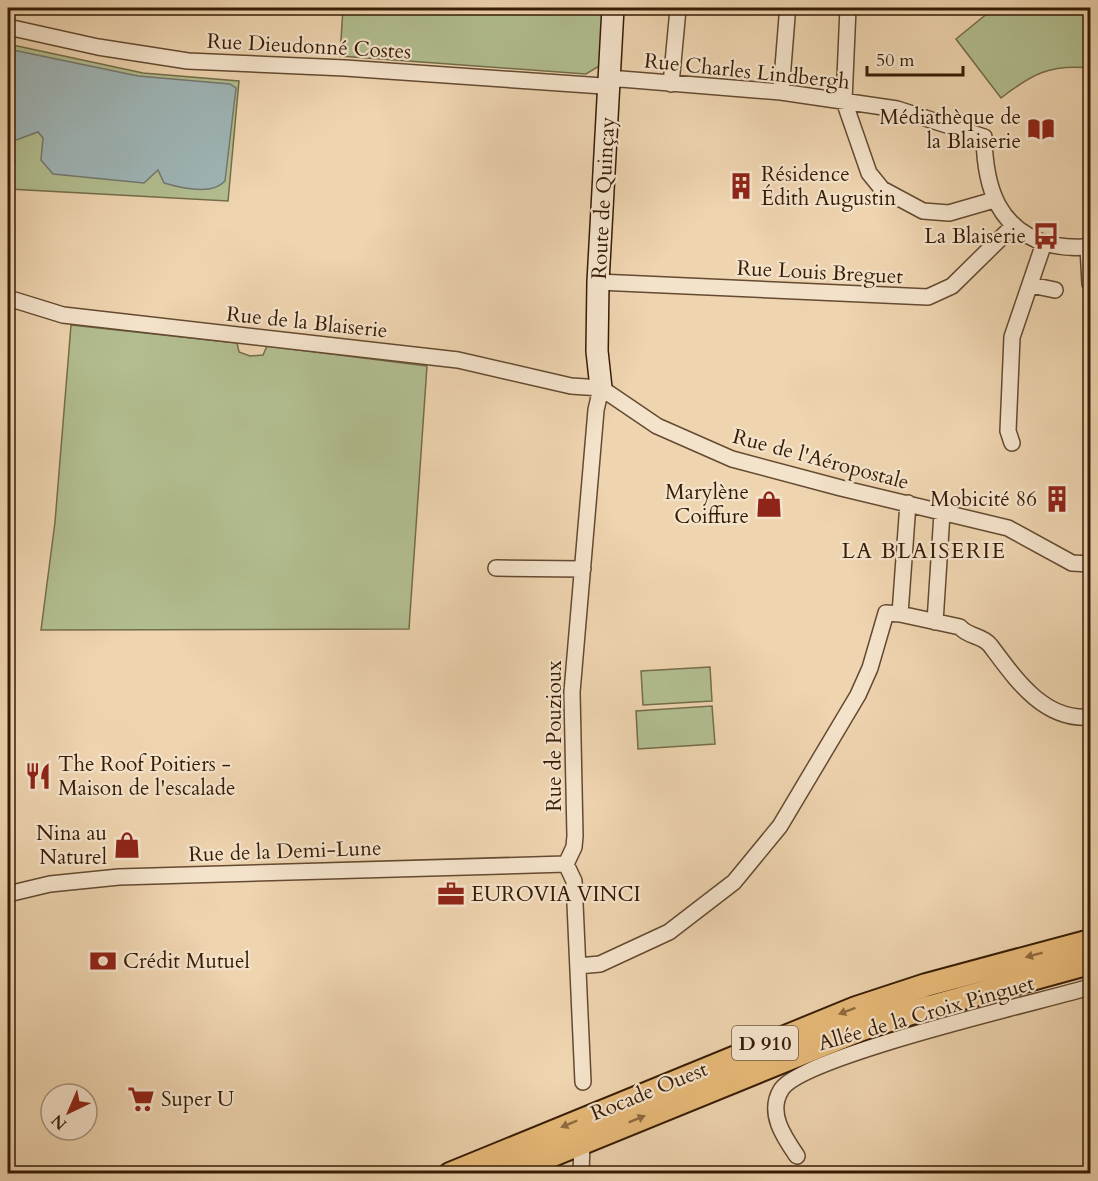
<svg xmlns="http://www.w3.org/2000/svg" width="1098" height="1181" viewBox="0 0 1098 1181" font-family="Cardo,serif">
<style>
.green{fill:#b2be90;stroke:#746d4a;stroke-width:1.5}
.water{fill:#9eb5b6;stroke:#74786f;stroke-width:1.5}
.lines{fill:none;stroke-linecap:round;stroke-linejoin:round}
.street-casing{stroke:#644a30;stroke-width:18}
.secondary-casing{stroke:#361c05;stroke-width:24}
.primary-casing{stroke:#361c05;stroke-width:26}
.street{stroke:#f4e3cb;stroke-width:15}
.secondary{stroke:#f4e3cb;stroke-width:21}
.primary{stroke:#e7ba78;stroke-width:22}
.oneway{fill:#8e6b3e}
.labels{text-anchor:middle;stroke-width:4.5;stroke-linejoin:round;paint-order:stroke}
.shield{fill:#f4e3cb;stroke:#6f5840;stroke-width:1.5}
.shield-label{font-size:20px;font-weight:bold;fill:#361c05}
.street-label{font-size:21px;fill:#361c05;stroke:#f4e3cb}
.poi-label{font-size:21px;fill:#361c05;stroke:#f4e3cb;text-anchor:end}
.neighbourhood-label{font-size:22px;letter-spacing:1.5px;fill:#361c05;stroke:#f4e3cb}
</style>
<rect width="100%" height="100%" fill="#eed4af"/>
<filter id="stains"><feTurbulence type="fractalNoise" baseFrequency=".00333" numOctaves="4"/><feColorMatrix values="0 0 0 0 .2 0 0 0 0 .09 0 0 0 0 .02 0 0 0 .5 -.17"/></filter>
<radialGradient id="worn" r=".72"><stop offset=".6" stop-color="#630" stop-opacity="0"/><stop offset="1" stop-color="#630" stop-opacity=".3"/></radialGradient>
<path class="green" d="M343,8H605L601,65L586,74L340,56Z
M994,8H1090V68C1050,64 1032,74 1001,98L956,39Z
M8,44L143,73L239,81L228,201L9,189L15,161L8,156Z
M71,325L237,343L239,352L250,356L263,355L267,346L427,366L409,629L41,630L55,522Z
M710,667L712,701L643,705L641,671Z
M712,706L715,744L638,749L636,711Z"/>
<path class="water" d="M8,49L138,76L230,84L236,88L225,181C212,196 181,188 164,183L158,170L144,183L53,174L41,160L43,138L38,132L16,140L8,139Z"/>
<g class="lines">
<defs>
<path id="street" d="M848,8L844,101L869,173L882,189L923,211L949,213L994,200
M8,27L98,47L188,61L345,68L603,86L609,80L621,79L781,92L897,109L984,137C985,188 998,232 1053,245C1065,247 1078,249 1090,246
M671,84L678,9
M781,92L787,17
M1088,247L1090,284
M598,282L928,297L952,286L1014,225
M1031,285L1055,290
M8,298L63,315L458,360L571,386L601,388L657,426L732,459L841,488L1008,528L1072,563L1090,564
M1012,443L1008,431L1012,337L1044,243
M496,568L583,569
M900,614L960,627C968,637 982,635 990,645C1015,678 1043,721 1090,717
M935,622L942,513
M8,894L50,884L119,877L566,864
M578,966L600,964L669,932L734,882L780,826L858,695L870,668L886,613L900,614L908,503
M583,1082L574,881L566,864L574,847L575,836L572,692L596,410L601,388
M797,1156C784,1137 767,1113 781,1090C801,1056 1040,1002 1090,987
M581,1174L582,1142"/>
<path id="secondary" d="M601,388L597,351L598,282L613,8"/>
<path id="primary" d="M450,1174L856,1008L926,985L1090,941
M506,1174L862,1029L930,1007L1090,963"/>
</defs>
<use href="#street" class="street-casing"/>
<use href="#secondary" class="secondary-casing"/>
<use href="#primary" class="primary-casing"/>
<use href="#street" class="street"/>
<use href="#secondary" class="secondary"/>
<use href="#primary" class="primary"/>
</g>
<defs><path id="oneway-solid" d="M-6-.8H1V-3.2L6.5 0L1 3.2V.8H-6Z" transform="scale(1.5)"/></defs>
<g class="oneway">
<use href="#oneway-solid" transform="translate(1034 955) rotate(165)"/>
<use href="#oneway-solid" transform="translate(847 1011) rotate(159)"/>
<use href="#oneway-solid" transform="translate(637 1119) rotate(-22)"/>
<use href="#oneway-solid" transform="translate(569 1124) rotate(157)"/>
</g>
<defs>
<symbol id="library-bare" viewBox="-9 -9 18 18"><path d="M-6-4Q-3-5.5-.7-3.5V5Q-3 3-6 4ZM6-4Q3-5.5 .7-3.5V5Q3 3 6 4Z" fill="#8f2418" stroke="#f4e3cb" stroke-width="2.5" paint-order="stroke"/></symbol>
<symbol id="building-bare" viewBox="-9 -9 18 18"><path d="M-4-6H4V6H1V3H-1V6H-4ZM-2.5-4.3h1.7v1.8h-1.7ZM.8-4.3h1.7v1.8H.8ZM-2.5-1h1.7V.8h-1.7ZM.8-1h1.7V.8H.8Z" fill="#8f2418" stroke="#f4e3cb" stroke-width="2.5" paint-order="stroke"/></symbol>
<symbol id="bus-bare" viewBox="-9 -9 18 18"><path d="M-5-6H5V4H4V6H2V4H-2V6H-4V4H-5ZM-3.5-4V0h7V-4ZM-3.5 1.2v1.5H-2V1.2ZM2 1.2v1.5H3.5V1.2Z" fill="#8f2418" stroke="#f4e3cb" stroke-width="2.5" paint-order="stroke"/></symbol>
<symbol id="shop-bare" viewBox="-9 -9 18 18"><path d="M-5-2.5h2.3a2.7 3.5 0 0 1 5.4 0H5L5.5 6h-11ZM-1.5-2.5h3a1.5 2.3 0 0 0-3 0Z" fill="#8f2418" stroke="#f4e3cb" stroke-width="2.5" paint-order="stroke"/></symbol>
<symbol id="restaurant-bare" viewBox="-9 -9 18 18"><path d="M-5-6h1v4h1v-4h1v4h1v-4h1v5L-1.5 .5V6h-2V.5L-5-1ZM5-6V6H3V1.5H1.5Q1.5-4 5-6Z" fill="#8f2418" stroke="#f4e3cb" stroke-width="2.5" paint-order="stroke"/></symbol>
<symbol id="office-bare" viewBox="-9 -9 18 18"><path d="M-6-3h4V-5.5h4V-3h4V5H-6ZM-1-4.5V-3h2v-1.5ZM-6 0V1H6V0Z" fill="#8f2418" stroke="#f4e3cb" stroke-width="2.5" paint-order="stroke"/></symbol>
<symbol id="bank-bare" viewBox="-9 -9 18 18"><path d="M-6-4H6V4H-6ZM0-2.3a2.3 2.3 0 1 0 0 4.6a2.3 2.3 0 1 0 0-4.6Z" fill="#8f2418" stroke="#f4e3cb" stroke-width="2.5" paint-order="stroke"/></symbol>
<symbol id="supermarket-bare" viewBox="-9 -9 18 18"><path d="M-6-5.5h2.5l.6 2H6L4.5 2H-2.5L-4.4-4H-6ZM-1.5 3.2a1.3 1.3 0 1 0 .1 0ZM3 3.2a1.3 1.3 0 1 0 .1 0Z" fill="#8f2418" stroke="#f4e3cb" stroke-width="2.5" paint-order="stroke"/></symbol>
</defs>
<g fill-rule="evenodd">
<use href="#library-bare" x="1022" y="110" width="38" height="38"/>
<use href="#building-bare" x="722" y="167" width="38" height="38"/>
<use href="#bus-bare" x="1027" y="217" width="38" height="38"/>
<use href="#building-bare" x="1038" y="480" width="38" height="38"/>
<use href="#shop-bare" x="750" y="485" width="38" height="38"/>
<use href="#restaurant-bare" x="19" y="757" width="38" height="38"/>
<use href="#shop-bare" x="108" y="826" width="38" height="38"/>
<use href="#office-bare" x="432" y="875" width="38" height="38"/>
<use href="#bank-bare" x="84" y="942" width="38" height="38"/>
<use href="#supermarket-bare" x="122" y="1080" width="38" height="38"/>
</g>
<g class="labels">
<rect class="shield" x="732" y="1026" width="66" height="34" rx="4.5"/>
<g class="shield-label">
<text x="765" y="1050">D 910</text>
</g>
<g class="street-label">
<text transform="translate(309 46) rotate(3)" y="7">Rue Dieudonné Costes</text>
<text transform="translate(747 71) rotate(6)" y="7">Rue Charles Lindbergh</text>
<text transform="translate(603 198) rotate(-87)" y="7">Route de Quinçay</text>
<text transform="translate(820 272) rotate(3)" y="7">Rue Louis Breguet</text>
<text transform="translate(307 322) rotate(6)" y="7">Rue de la Blaiserie</text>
<text transform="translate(821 459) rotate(15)" y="7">Rue de l'Aéropostale</text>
<text transform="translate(554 736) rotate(-90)" y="7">Rue de Pouzioux</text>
<text transform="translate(285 851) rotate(-2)" y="7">Rue de la Demi-Lune</text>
<text transform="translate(926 1013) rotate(-16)" y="7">Allée de la Croix Pinguet</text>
<text transform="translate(649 1091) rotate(-22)" y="7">Rocade Ouest</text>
</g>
<g class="poi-label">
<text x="1021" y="124">Médiathèque de<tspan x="1021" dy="24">la Blaiserie</tspan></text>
<text x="761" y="181" text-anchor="start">Résidence<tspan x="761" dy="24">Édith Augustin</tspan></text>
<text x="1026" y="243">La Blaiserie</text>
<text x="749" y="499">Marylène<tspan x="749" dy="24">Coiffure</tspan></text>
<text x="1037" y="506">Mobicité 86</text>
<text x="58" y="771" text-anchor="start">The Roof Poitiers -<tspan x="58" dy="24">Maison de l'escalade</tspan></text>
<text x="107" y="840">Nina au<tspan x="107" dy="24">Naturel</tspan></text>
<text x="471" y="901" text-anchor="start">EUROVIA VINCI</text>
<text x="123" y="968" text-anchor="start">Crédit Mutuel</text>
<text x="161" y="1106" text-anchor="start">Super U</text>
</g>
<g class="neighbourhood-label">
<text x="924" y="558">LA BLAISERIE</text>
</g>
</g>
<rect width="1098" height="1181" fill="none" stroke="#eed4af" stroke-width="30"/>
<rect x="9" y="9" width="1080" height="1163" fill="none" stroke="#361c05" stroke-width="3"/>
<rect x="15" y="15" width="1068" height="1151" fill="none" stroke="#361c05" stroke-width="1.5"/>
<g transform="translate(69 1112) rotate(224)"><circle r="28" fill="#f4e3cb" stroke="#a8937c" stroke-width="1.5"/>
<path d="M0-4.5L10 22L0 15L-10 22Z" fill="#8f2418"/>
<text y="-9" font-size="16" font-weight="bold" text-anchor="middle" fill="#361c05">N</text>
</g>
<path d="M867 66v9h96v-9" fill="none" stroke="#361c05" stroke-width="3"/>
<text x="876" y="66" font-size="18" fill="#361c05" stroke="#f4e3cb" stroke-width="4.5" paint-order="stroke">50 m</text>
<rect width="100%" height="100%" filter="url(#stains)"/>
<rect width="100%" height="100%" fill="url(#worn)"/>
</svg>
